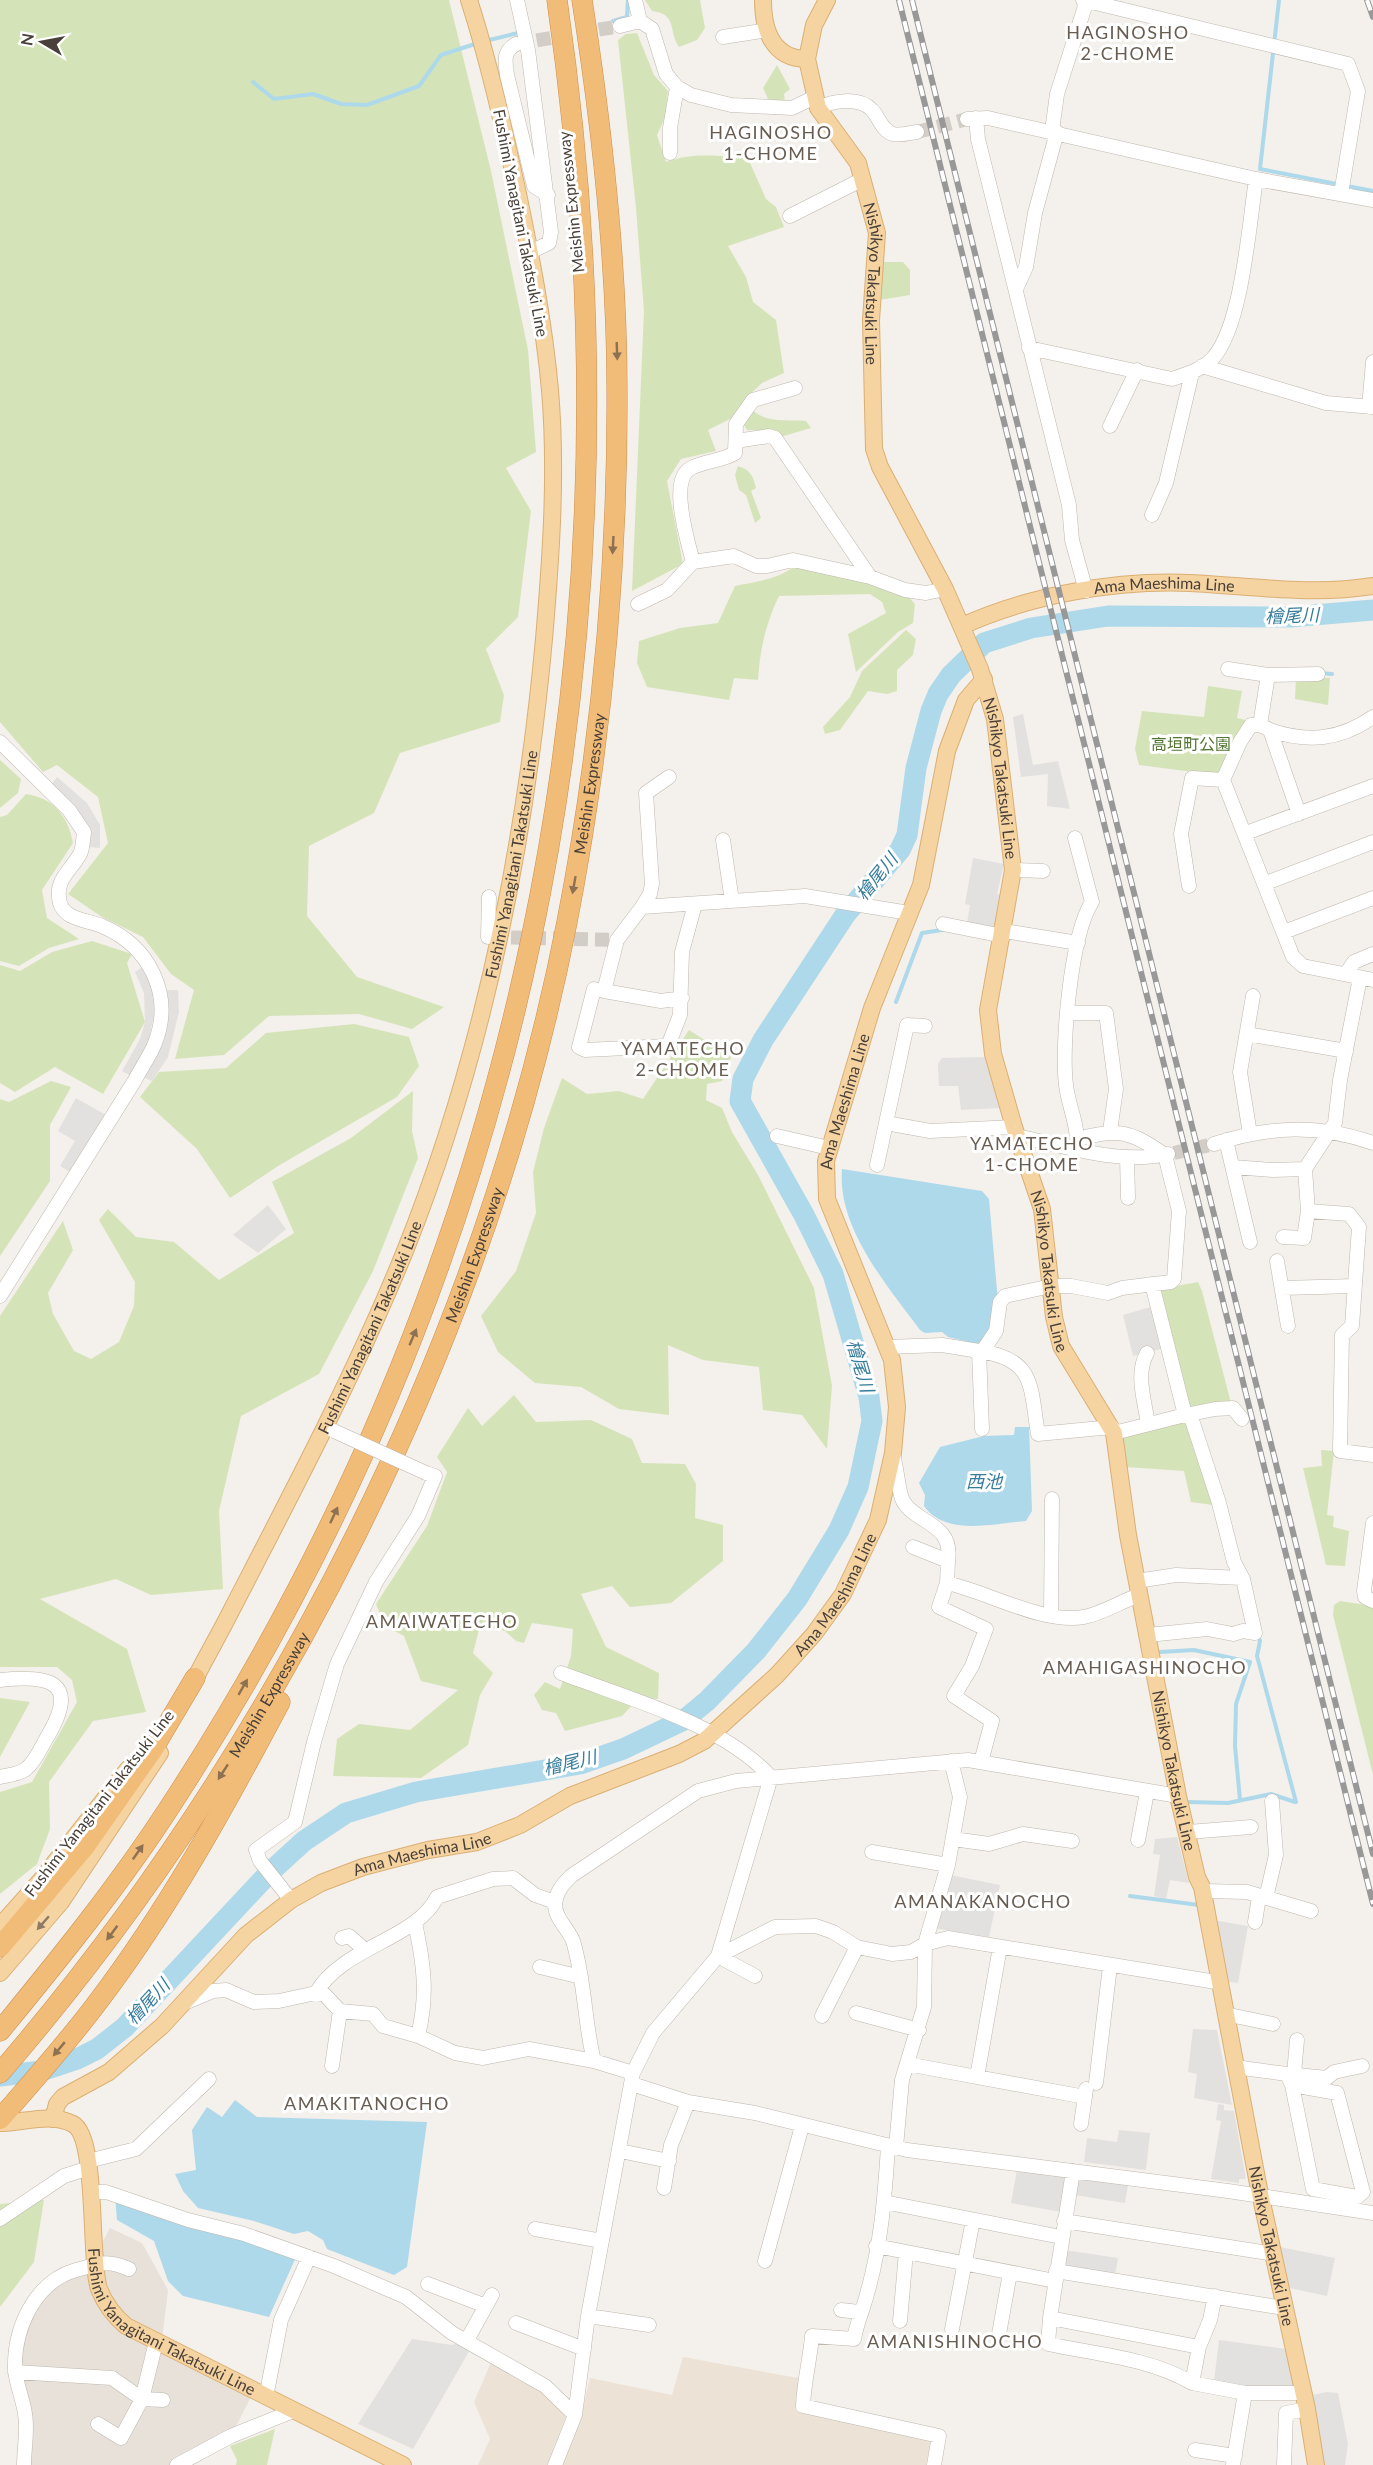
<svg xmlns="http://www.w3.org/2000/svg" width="1373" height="2465" viewBox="0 0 1373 2465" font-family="Lato,'Noto Sans JP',sans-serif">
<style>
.residential{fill:#e7e1d9}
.education{fill:#ece3d6}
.green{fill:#d5e4b8}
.parking{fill:#e3e1df}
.water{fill:#add9eb}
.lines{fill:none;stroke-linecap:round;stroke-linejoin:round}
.stream{stroke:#add9eb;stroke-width:4}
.river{stroke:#add9eb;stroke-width:21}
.minor-tunnel{stroke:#d2cdc7;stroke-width:14;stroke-dasharray:14 7;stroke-linecap:butt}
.minor-casing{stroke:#bfb7ae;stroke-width:15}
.major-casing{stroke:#daaf73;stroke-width:18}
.highway-casing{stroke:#d08f49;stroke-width:21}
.minor{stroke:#fff;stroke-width:14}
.major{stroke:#f6d4a2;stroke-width:16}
.highway{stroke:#f1bb78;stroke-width:20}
.rail-casing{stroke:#989898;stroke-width:6}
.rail{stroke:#fff;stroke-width:4;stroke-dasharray:11;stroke-linecap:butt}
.minor-bridge-casing{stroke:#bfb7ae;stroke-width:15;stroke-linecap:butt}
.minor-bridge{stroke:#fff;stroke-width:14}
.oneway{fill:#8c7152}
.oneway2{fill:#8e7b63}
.labels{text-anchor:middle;stroke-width:6;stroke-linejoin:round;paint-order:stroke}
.street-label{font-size:16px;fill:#484039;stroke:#fff}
.park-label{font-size:16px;fill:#537531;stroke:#fff}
.neighbourhood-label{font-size:18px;letter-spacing:1.5px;fill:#695d51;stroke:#fff}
.water-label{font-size:18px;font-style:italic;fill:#377d9c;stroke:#fff}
</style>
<rect width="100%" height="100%" fill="#f4f0eb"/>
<path class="residential" d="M110,2228L142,2243L168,2290L162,2339L253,2393L234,2430L171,2465H26L15,2333L42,2285L91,2263Z"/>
<path class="education" d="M683,2357L798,2378V2410L931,2441L926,2465H562L582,2412L590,2378L672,2395Z
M492,2360L537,2387L566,2416L547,2465H478L490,2439L474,2402Z"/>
<path class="green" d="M0,0H449L491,171L528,350L536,452L506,468L531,511L518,617L486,649L504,695L500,722L400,753L374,813L309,846L307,916L357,977L444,1007L412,1029L359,1014L269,1016L224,1055L175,1059L194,990L171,974L143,937L102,917L68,894L108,843L98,797L57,765L43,772L0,722Z
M645,0H700L705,28L697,40L679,47C668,31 678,14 652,11Z
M637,33L654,75L668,91L665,118L657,135L666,162C699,151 714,158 747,156L766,199L776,207L784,227L728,246L746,277L753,302L776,320L784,373L762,383L746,398L734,417L708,430L716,451L681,459L667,481L683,564L632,591L644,311L636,208L618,40L626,34Z
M777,65L790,89L784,94L785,102L768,99L763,88Z
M884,262H903L910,270V295L879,300Z
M752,410C769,424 786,419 806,421L811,428L780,437L770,431L747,430L744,425L746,415Z
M738,466C750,470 753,475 756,488L751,491L761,518L755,523L746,495L739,490L735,475Z
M796,565L861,580L906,594L915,604L913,623L898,632L856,672L848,634L886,613L882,602L870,594L779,596C766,623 760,649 758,680L734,678L729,700L647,687L637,663L639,641L680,628L718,623L735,586C756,582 779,579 796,565Z
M906,630L916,639L913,655L897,670V691L887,694L868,691L840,730L825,734L823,727L850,697L862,671Z
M1296,677L1330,678L1328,705L1295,699Z
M1208,686L1242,691L1237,718L1246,720L1222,773L1217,775L1139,765L1135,749L1142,711L1204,717Z
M0,760L21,779L18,793L0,808Z
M26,794C54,798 68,816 73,843L42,890L47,918L79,939L49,948L19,966L0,961V817L7,815Z
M92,941L132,954L127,963L145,1022L103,1094L55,1067L15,1092L0,1083V965L20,971L52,952Z
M354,1024L409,1037L419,1066L397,1097L278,1166L230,1198L197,1149L140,1097L159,1072L226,1068L266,1033Z
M689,1030L731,1057L722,1081L707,1084L706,1100L722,1108L732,1132L758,1175L814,1288L832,1386L827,1449L802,1415L763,1410L759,1367L703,1360L668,1345L669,1415L619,1409L581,1387L535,1383L498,1352L481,1316L516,1271L536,1213L533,1172L544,1128L562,1078L587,1094L619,1091L643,1099Z
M51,1081L71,1087L50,1125V1181L0,1256V1099L9,1102Z
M413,1091L412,1131L418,1158L373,1271L319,1374L241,1416L219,1511L223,1589L151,1595L116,1579L40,1599L127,1649L146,1712L93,1721L49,1782L50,1829L37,1864L0,1894V1792L32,1782L77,1702L72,1680L57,1667H0V1316L63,1221L73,1250L48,1293L53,1314L74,1351L91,1359L119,1342L134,1306L135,1282L99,1220L108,1209L136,1237L174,1242L219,1280L294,1233L272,1182L351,1138Z
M1198,1282L1202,1291L1231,1403L1188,1409L1160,1289Z
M514,1395L536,1422L591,1420L632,1439L642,1463L685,1464L696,1484L695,1518L723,1525V1561L671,1603L630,1607L612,1586L581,1594L606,1647L659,1673L658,1699L639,1698L622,1716L565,1731L556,1713L542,1710L534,1695L545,1682L560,1689L571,1656L573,1629L532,1623L524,1643L516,1641L505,1631L480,1626L473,1653L493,1673L480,1695L468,1745L421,1778L333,1776L337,1739L359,1724L410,1730L458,1690L421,1681L404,1636L385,1626L376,1604L427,1526L447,1472L437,1457L468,1408L482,1426Z
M1186,1418L1213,1505L1191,1502L1184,1471L1126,1467L1122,1434Z
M1321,1450L1334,1451L1327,1515L1334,1516L1333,1527L1349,1531L1345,1566L1326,1565L1303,1468L1322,1466Z
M1340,1601L1373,1606V1775L1333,1615L1334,1605Z
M0,1698L30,1702L0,1757Z
M44,2200L34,2262L0,2307V2204Z
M275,2429L267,2465H236L237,2460L230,2446Z"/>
<path class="parking" d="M1023,714L1033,765L1058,761L1070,809L1047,806L1048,774L1021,777L1013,717Z
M57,777L87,803L100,825V848L89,847L51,785Z
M973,858L1004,864L997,894L1001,895L995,927L967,923L970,905L965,904Z
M144,966L154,988L156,1007L147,1047L131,1076L122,1071L140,1039L145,1022L144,993L135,972Z
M163,990H178L179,1012L168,1057L152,1081L141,1076Z
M986,1057L999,1108L961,1110L958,1086H939L938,1064L942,1058Z
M76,1098L106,1115L70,1172L60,1166L75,1141L58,1131Z
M268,1205L286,1229L258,1253L233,1235Z
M1154,1306L1165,1348L1133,1356L1123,1315Z
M1177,1837L1189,1883L1170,1880L1166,1899L1154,1896L1160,1855L1153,1854L1155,1839Z
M950,1875L1000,1885L989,1937L934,1928Z
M1213,1920L1248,1926L1238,1983L1223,1981Z
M1193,2029L1217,2030L1232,2105L1194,2098L1197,2074L1188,2072Z
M1218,2104L1224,2105V2110L1234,2111L1246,2179H1239V2183L1211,2179L1221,2121L1216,2120Z
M1119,2130L1150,2133L1146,2170L1084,2162L1087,2138L1117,2142Z
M1017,2170L1067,2177L1061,2212L1011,2203Z
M1077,2179L1128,2185L1125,2203L1075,2195Z
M1275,2246L1335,2258L1327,2296L1285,2287Z
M1064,2250L1118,2258L1115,2276L1061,2268Z
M412,2339L452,2345L462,2341L471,2348L413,2449L358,2424Z
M1219,2340L1287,2349L1295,2388L1244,2387L1214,2381Z
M1327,2392L1338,2393L1348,2444L1345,2465H1325L1311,2395Z"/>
<path class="water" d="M842,1169L982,1191L989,1199L998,1302L994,1326L981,1345L948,1337L942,1332L925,1333L920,1330C887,1285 837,1228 842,1169Z
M1015,1427H1029L1032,1511L1026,1521C994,1523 946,1537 924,1506L925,1495L919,1483L940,1447L984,1436L1014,1435Z
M235,2100L257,2117L427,2122L407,2267L394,2275L327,2249L323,2240L308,2231L294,2234L254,2221L198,2208L183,2191L175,2174L196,2170L192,2130L207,2107L222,2117Z
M115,2196L297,2255L269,2317L183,2296L168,2281L154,2241L117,2220Z"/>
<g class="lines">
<path class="stream" d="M1279,0L1260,169L1373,191
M613,21L627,17L628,0
M485,41L518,33
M253,82L274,99L313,94L341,104L367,105L419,86L441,55L478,43
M1320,673L1332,674
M896,1002L922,933L942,930
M1258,1635L1260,1641L1257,1656L1296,1802
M1160,1652L1194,1650L1250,1662L1236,1704L1235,1746L1240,1800
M1187,1802L1228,1803L1271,1794L1295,1802
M1130,1896L1199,1905"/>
<path class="river" d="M0,2076L41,2071L77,2059L97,2049L125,2027L269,1873L304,1841L346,1813L416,1792L580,1764L623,1749L684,1720L707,1701L756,1651L797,1599L839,1530L858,1487L872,1421L869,1397L833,1274L804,1215L740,1101L743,1079L763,1040L845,915L900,850L907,835L916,768L931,711L938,694L951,675L984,643L1031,628L1108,616L1291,617L1373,610"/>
<path class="minor-tunnel" d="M516,44L620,26
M917,132L967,119
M490,937L617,940
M1174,1153L1214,1144"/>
<defs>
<path id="minor" d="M517,0L528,50L551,232L549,243L530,252
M1083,0L1348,64L1358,91L1341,194
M640,21L652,29L666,74L677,87L691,95L731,105L792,108L815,97
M620,26L640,21L635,0
M723,37L768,30
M516,44C503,52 505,60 507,75L534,186L548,195
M818,108C832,101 859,96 872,110C879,117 882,131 893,134C900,136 909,133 917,132
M976,118L978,139L1069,505L1072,540L1086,591
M967,119L988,118L1256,179L1373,200
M1052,131L1057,94L1087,0
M670,153V128L677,87
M790,216L863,179
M1016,289L1026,267L1035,213L1057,132
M1029,348L1172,379C1186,374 1202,370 1213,358C1242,326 1249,225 1256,179
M1202,366L1326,403L1373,407
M795,388L753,400L736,424L735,453C722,461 704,461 691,468C668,480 688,542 693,562L734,556L756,566H767L793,560L870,577L905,590L926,593L945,589
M1369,407L1373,362
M1110,426L1137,370
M736,441L769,436L775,438L870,577
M1152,515L1166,483L1192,373
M638,604L667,590L693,562
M1228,669L1268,675L1260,725L1270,730L1299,814
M1268,675L1318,674
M1260,725H1251L1240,742L1223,780L1293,957L1303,966L1373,980
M1270,730C1308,743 1340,740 1373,717
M0,742L69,810L84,832C83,839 83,849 80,854C70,872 54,880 60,903C65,920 88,920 102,926C149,946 174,994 155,1043C150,1056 141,1068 135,1080L0,1296
M669,777L646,793L652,884L650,894L642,907L617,940L604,991L594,989L579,1047L585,1050L668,1046L680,1015L682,952L695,904
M1246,833L1373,786
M1075,838L1092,902C1071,934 1061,1046 1066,1085C1068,1105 1080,1129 1076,1148
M723,840L732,901
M1013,870L1043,871
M1266,883L1373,842
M1189,886L1181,834L1192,778L1223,780
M642,907L805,896L909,913
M943,924L1003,936
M1004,931L1078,943
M1284,932L1373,898
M488,937L489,897
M1346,974L1354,962L1373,954
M604,991L661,1001L682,998
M1067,1013H1106L1116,1089L1110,1131
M1247,1034L1346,1051
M886,1123L930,1131L1014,1127
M1250,1134L1240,1072L1253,996
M777,1136L829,1148
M1017,1136C1065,1146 1119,1165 1168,1154
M1226,1140L1250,1242
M1214,1144C1270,1126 1318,1124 1373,1143
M1127,1157L1128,1198
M877,1165L907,1025L925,1026
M1233,1167L1273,1170L1305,1169
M1308,1211L1349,1214L1359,1227L1352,1326L1342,1335L1340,1451L1373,1455
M1283,1237L1304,1238L1308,1211L1305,1169L1335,1123L1340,1080L1360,978
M1277,1261L1288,1326
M1152,1284L1185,1415
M1282,1288L1355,1286
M887,1347L942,1345L979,1351L982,1429
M979,1351C1036,1359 1030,1387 1038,1434L1112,1427
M982,1352L996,1331L1000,1302L1005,1296L1051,1286H1071L1108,1293L1122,1288L1171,1282L1174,1279L1179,1211L1165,1155C1131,1131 1118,1128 1078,1139
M1147,1353C1135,1374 1145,1402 1148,1424
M1114,1433L1185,1415L1215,1409L1233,1408L1242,1419
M893,1455C897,1467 898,1491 903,1501C916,1524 954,1523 948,1561
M1373,1523L1364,1591L1365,1597L1373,1601
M913,1547L948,1561L947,1583L939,1607L986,1629L972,1666L954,1696L992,1721L981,1762
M1137,1581L1176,1575L1242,1578
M947,1583C988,1592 1042,1624 1084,1617C1104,1613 1121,1601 1140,1595
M1051,1616L1052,1499
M1148,1635L1207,1629L1233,1634L1243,1631L1255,1633L1243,1579L1234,1562L1219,1503L1190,1414
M561,1673C629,1699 721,1723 771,1777
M0,1680C47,1675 80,1680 49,1734C42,1745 36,1761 26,1769C20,1774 8,1775 0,1777
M1188,1832L1251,1827
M953,1839L989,1844L1023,1834L1072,1841
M1138,1840L1147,1792
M872,1852L948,1865
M1203,1891L1247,1892L1311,1911
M1266,1898L1276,1855L1272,1801
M291,1900L260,1861L256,1850L295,1822L314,1742L337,1664L376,1582L418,1516L435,1476L426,1473
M1255,1922L1259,1897
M415,1923C424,1964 428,1995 418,2036
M342,1938L349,1936L365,1950
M718,1956L771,1777
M718,1956L755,1976
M540,1967L581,1977
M316,1993L325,1995L340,2011L373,2014L383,2026L418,2036L455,2053L483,2058L529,2049L594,2061
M184,2003L213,1991L226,1990L254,2002L279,2001L316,1993C342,1947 417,1939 437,1897L493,1879L513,1878L535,1895L555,1902
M856,2013L919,2030
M1225,2014L1273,2024
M822,2016L857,1947
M907,2064L1085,2097
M332,2066L340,2011
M1235,2067L1287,2074L1292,2085L1313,2189L1357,2197L1363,2192L1337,2093L1292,2085
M633,2073L594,2061C584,2021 585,1980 573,1941C568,1928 555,1919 555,1904C556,1892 563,1884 571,1876L698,1791L736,1781L968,1760L1178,1796
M1287,2074L1327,2078L1334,2072L1362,2066
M1294,2074L1297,2040
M977,2077L1000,1947
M1096,2083L1110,1966
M632,2084L688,2102L755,2113L907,2150L1228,2191L1373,2213
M1081,2124L1086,2089
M888,2146C885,2195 881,2246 867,2294C863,2310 857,2322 854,2339L812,2336C810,2360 804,2381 803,2406L939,2436L934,2465
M896,2147L902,2080L924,2007L925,1944L948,1865L960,1797L951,1761
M620,2151L669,2161
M88,2161L136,2149L209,2079
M1073,2171L1050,2318L1199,2347L1192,2383L1245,2393H1303
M664,2188L671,2145L688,2102
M91,2192H106L188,2220L244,2234L334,2266L406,2297L452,2333L545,2386L575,2415
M884,2202L1061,2237
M0,2219L64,2176L89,2168
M1064,2221L1274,2254
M535,2229L602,2241
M876,2246L1055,2281
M765,2261L802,2126
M1056,2271L1284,2308
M428,2284L486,2306
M841,2310L859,2312
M588,2316L649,2325
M1050,2318L1048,2344C1095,2354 1150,2358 1192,2383
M900,2321L906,2252
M516,2323L584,2349
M952,2329L973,2220
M999,2334L1010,2273
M467,2340L492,2295
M1199,2347L1210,2320L1215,2296
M15,2372L112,2378L142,2399L156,2342
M266,2397L281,2320L309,2257
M98,2424L121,2438L142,2399L163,2400
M1195,2450L1235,2456
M24,2465C24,2449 28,2430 25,2414C23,2399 16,2384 15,2369C14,2329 34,2282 76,2270C100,2264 105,2259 129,2269
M177,2465L231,2436L293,2411
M555,2465L575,2415L588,2316L633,2073L653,2033L718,1956L775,1927L816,1926L833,1932L857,1947L892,1954L911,1952L925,1944L948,1938L1216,1982
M1233,2465L1245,2393
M1284,2465L1286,2413L1307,2409"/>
<g id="major">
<path d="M763,0C763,31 773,59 807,59"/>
<path id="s1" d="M827,0L814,25L807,59L818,108L858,163L877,233L871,320L874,449L880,467L945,589L980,669L995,719L1013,870L988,1010L993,1054L1014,1127L1042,1209L1054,1317L1061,1346L1114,1433L1128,1535L1178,1796L1197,1877L1202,1887L1258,2184L1307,2409L1316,2465"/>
<path id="s2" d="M962,626C1030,595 1115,580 1190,583C1252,586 1312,596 1373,586"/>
<path id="s3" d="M190,1689C203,1662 218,1637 231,1611C292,1493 355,1374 405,1251C483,1056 525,847 544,639C551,557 557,473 550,390C544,323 531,256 517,189C503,126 489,62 469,0"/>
<path d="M0,1926L41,1880L128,1769"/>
<path d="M0,1973L61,1902L160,1753"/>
<path id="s4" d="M53,2119L57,2104L63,2097L109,2072L162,2026L246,1935L291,1900L321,1883L363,1867L428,1850L477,1842L520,1825L570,1796L679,1754L704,1741L777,1675L814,1634L843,1594L878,1520L893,1453L897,1407L892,1360L827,1199L826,1161L872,1008L921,885L947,751L966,700L984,679"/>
<path id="s5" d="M0,2123C23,2123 51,2112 73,2124C98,2137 89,2258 99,2289C105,2304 114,2316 126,2326L403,2465"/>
</g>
<g id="highway">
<path d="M0,1947L85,1846L153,1749L195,1678"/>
<path d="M0,2031C60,1958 120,1884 171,1805C524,1263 650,638 557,0"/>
<path id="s6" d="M0,2073C276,1754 486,1337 567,922C601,747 618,567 617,389C617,259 602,128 582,0"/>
<path d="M0,2119C33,2081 67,2043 97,2003C168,1910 225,1806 280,1702"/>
</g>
</defs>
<use href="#minor" class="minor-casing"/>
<use href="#major" class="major-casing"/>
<use href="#highway" class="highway-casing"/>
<use href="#minor" class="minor"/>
<use href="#major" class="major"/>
<use href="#highway" class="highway"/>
<defs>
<path id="rail" d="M899,0L1373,1904
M912,0L1373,1854
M1367,0L1373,17"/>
</defs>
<use href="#rail" class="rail-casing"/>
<use href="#rail" class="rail"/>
<defs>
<path id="minor-bridge" d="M334,1431L426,1473"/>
</defs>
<use href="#minor-bridge" class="minor-bridge-casing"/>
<use href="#minor-bridge" class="minor-bridge"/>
</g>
<defs><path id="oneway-solid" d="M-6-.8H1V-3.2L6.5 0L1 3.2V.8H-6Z" transform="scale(1.5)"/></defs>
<g class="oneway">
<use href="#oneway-solid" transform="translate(617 351) rotate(88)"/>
<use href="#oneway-solid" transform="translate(613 545) rotate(93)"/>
<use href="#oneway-solid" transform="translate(574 885) rotate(100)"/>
<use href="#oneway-solid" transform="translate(413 1337) rotate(-67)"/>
<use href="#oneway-solid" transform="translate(334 1515) rotate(-65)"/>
<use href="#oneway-solid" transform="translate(243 1687) rotate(-60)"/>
<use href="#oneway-solid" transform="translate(223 1772) rotate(123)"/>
<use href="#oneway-solid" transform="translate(138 1852) rotate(-55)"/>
<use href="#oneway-solid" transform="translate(112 1933) rotate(127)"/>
<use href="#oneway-solid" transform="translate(59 2049) rotate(130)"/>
</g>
<use class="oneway2" href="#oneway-solid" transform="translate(43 1923) rotate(131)"/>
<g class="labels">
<g class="street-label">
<text transform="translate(571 202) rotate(-96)" y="6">Meishin Expressway</text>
<text transform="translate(521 223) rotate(79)" y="6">Fushimi Yanagitani Takatsuki Line</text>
<text dy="6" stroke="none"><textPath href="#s1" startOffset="304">Nishikyo Takatsuki Line</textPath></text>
<text dy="6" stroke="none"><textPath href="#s2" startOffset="208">Ama Maeshima Line</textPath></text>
<text dy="6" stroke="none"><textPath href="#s1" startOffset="826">Nishikyo Takatsuki Line</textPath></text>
<text dy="6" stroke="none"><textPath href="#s6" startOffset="1437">Meishin Expressway</textPath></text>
<text dy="6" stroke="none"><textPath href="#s3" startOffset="890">Fushimi Yanagitani Takatsuki Line</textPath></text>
<text dy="6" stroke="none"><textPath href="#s4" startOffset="1494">Ama Maeshima Line</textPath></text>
<text dy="6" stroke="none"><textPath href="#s6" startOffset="951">Meishin Expressway</textPath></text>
<text dy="6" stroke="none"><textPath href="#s1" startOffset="1330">Nishikyo Takatsuki Line</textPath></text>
<text dy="6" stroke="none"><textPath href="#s3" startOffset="404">Fushimi Yanagitani Takatsuki Line</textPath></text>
<text dy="6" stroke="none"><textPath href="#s4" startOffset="972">Ama Maeshima Line</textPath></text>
<text dy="6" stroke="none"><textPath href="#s6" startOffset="465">Meishin Expressway</textPath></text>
<text dy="6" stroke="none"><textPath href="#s1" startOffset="1851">Nishikyo Takatsuki Line</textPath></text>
<text transform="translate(99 1803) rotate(-52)" y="6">Fushimi Yanagitani Takatsuki Line</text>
<text dy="6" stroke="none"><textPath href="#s4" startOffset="468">Ama Maeshima Line</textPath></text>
<text dy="6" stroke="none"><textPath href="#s1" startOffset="2337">Nishikyo Takatsuki Line</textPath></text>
<text dy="6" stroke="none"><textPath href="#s5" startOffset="318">Fushimi Yanagitani Takatsuki Line</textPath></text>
</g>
<g class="park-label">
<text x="1191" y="750">高垣町公園</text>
</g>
<g class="neighbourhood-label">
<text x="1128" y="39">HAGINOSHO<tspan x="1128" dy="21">2-CHOME</tspan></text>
<text x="771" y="139">HAGINOSHO<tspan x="771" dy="21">1-CHOME</tspan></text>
<text x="683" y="1055">YAMATECHO<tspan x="683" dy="21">2-CHOME</tspan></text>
<text x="1032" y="1150">YAMATECHO<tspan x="1032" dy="21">1-CHOME</tspan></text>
<text x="442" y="1628">AMAIWATECHO</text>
<text x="1145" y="1674">AMAHIGASHINOCHO</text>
<text x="983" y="1908">AMANAKANOCHO</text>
<text x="367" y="2110">AMAKITANOCHO</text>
<text x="955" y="2348">AMANISHINOCHO</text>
</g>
<g class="water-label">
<text transform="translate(1292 616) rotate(-2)" y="6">檜尾川</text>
<text transform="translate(877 877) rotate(-51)" y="6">檜尾川</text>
<text transform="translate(860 1366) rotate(74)" y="6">檜尾川</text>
<text x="984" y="1488">西池</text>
<text transform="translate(570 1763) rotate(-13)" y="6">檜尾川</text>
<text transform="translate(148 2002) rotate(-47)" y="6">檜尾川</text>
</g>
</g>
<g transform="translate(42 42) rotate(280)" stroke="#ffffff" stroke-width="4.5" paint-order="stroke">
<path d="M0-4.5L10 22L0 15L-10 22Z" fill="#484039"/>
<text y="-9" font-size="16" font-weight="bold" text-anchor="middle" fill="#484039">N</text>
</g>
</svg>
